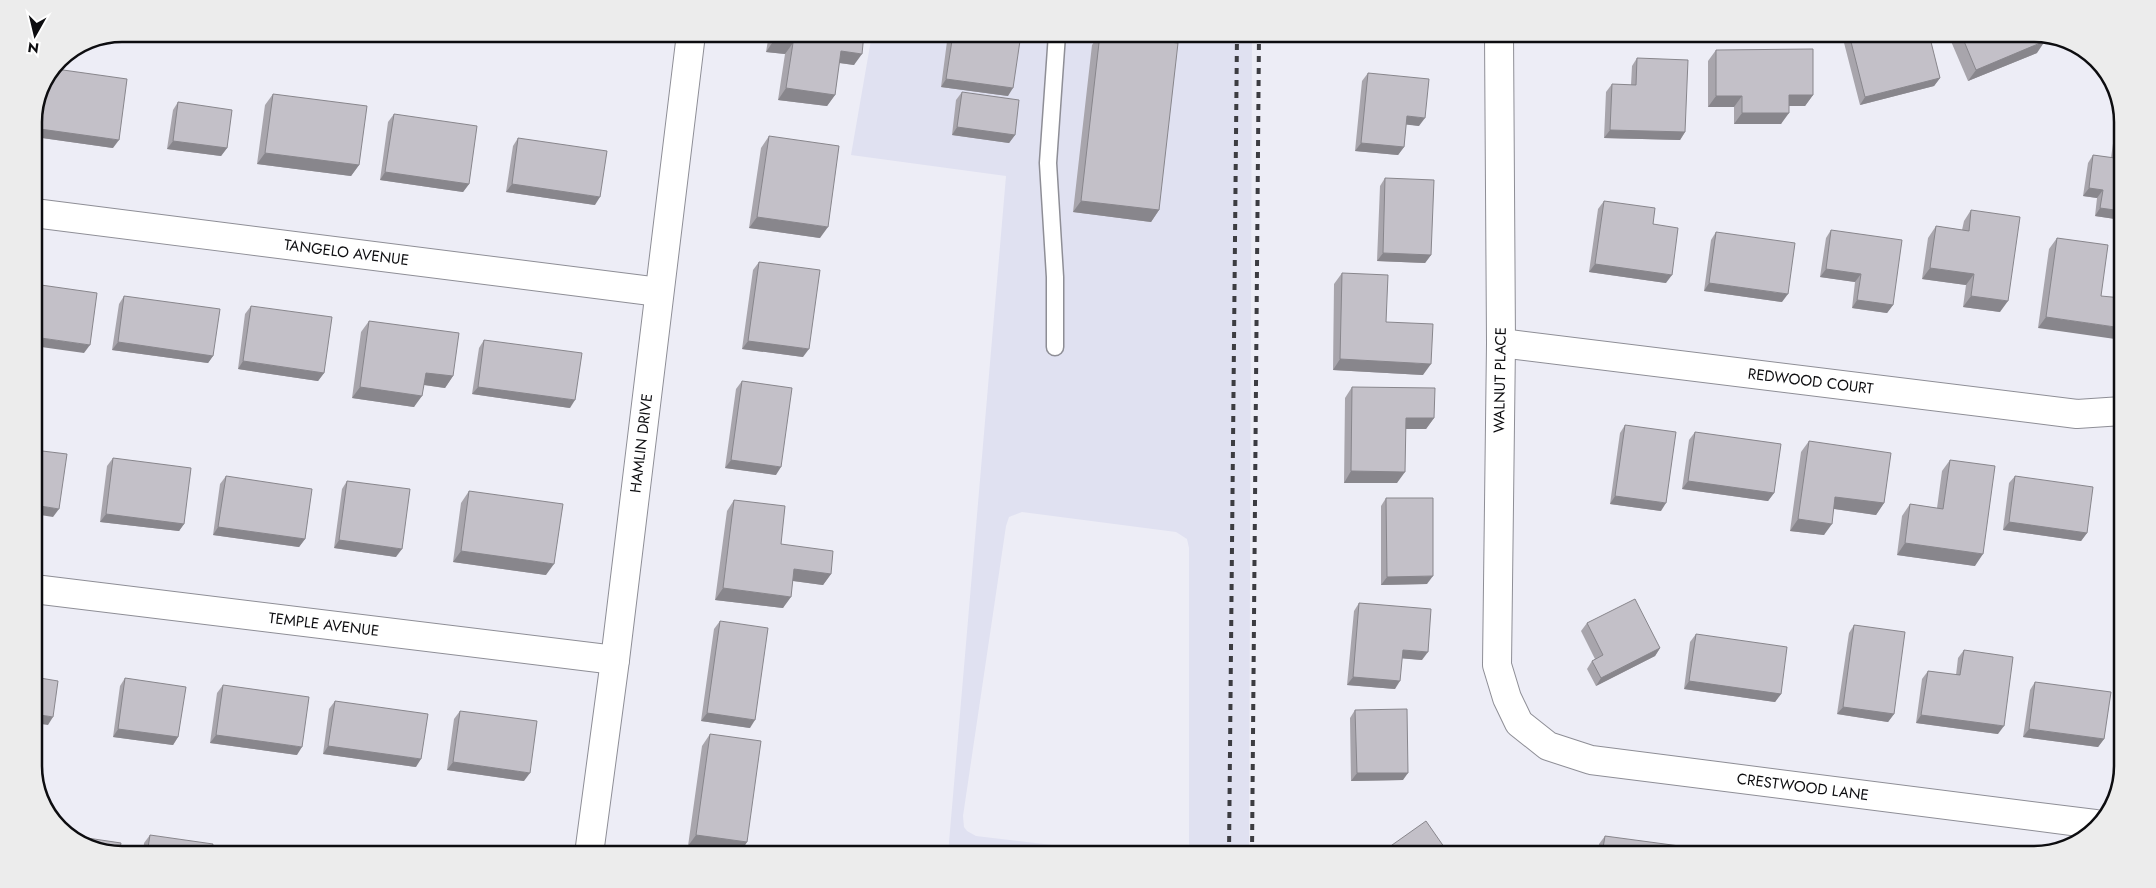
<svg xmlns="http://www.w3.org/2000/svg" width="2156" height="888" viewBox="0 0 2156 888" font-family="Jost,sans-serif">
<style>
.built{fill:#e0e1f1}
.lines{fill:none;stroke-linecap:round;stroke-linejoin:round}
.lane-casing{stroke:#8e8e96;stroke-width:19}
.street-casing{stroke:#8e8e96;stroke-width:30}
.lane{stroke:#fff;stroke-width:16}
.street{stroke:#fff;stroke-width:28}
.rail{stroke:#3c3c41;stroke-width:4;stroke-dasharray:6 6;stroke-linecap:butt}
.wall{fill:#a8a5ac}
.shaded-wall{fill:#88868c}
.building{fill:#c3c0c8;stroke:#88868c}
.labels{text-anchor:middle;stroke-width:5;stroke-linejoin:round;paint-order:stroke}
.street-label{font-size:15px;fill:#0d0d10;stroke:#fff}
.rim{fill:none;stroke:#0d0d10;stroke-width:2.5}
</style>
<rect width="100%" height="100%" fill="#ededf6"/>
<path class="built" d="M872,34H1252L1249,854H1184L1189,848V548L1187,539L1176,532L1022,512L1009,517L1006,526L963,816L964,827L967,831L976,836L1129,854H948L1006,176L851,155Z"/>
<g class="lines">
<defs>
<path id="lane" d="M1055,347V277L1048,163L1057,34"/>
<g id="street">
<path id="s1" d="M1499,34L1501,343L1497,665L1507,698L1519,723L1548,746L1591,760L2095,824"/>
<path id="s2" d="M34,213L659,292"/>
<path id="s3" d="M1501,343L2077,414L2122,411"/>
<path id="s4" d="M34,589L615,660"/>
<path id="s5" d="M589,854L615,660L691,34"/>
</g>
</defs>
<use href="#lane" class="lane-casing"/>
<use href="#street" class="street-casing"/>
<use href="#lane" class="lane"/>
<use href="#street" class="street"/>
<path class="rail" d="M1229,854L1237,34
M1252,854L1259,34"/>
</g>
<path class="wall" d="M769,34H864L854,65L839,63L835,95L827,106L778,100L785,54L766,52Z
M948,34H1021L1008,96L941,87Z
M1100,34L1159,210L1151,222L1073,212L1092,45Z
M1843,34H1895L1940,78L1934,86L1860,105L1842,35Z
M1954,34H2033L2037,53L1968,81L1950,39Z
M1716,50L1813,95L1805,106H1789L1781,124H1734V107H1708V61Z
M1637,58L1685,132L1680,140L1604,138L1606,92L1612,84L1631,85L1632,66Z
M56,69L113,148L35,137L39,106Z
M1368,73L1419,126L1406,124L1404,147L1398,155L1355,151L1362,81Z
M962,92L1015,135L1009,143L952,135L956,100Z
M273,94L359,165L351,176L257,164L265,105Z
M178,102L227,148L221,156L167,149L173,110Z
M394,114L469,184L463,192L380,180L388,122Z
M2119,128L2122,220L2095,216L2097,198L2083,196L2088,163L2093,155L2111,158L2114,136Z
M769,136L820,238L749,228L761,148Z
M518,138L595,205L506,192L513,146Z
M1385,178L1431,255L1425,263L1377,261L1380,186Z
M1604,201L1653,224L1666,283L1589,272L1598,209Z
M1971,210L2000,312L1963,307L1966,285L1922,279L1928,238L1936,226L1962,230L1964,221Z
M1831,230L1893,305L1887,313L1852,308L1855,282L1820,277L1826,238Z
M1716,232L1782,302L1704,291L1711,240Z
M2057,238L2101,296L2038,328L2049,249Z
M759,262L803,357L742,349L753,270Z
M1342,273L1386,322L1423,375L1333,370L1334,284Z
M124,296L213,356L208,363L112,350L119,304Z
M251,306L324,373L318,381L238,369L245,314Z
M369,321L453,376L445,388L424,385L414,407L352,398L361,332Z
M484,340L570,408L472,394L479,348Z
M742,381L776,475L725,468L736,389Z
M1352,387L1434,418L1426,429H1406L1397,483H1344L1345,398Z
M1625,425L1661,511L1610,504L1620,433Z
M1695,432L1774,493L1768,501L1682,489L1689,440Z
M1809,441L1884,503L1876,515L1834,509L1824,535L1790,531L1801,452Z
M113,458L184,524L179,531L100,522L107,466Z
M1950,460L1975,566L1897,555L1902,516L1910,504L1937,508L1942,471Z
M226,476L305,539L299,547L213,535L220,484Z
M2015,476L2087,533L2081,541L2003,530L2009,483Z
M347,481L396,557L334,548L342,489Z
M469,491L546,575L453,562L461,503Z
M1386,498L1427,584L1381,585V506Z
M734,500L781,544L831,574L823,585L793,581L783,608L715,600L727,511Z
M2122,521V584L2114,582Z
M1359,603L1422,660L1402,658L1395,689L1347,685L1354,611Z
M720,621L750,728L701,721L714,629Z
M1587,623L1660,648L1655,656L1596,686L1587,669L1592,661L1595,659L1581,631Z
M1854,625L1894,714L1888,722L1837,714L1849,633Z
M1696,634L1781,694L1775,702L1684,689L1690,642Z
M1964,650L1998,734L1916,723L1922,679L1928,671L1956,675L1958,658Z
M125,678L178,737L173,745L113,737L120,686Z
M2035,682L2104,739L2098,747L2023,737L2030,690Z
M223,685L297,755L210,743L217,693Z
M335,701L416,767L323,754L329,709Z
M1355,710L1403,780L1351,781L1350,718Z
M460,711L524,781L447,770L454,719Z
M710,734L747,842L739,854L688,846L702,746Z
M150,835L211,854H143L144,843Z
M1605,836L1686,854H1598L1599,844Z
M1497,847L1546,854H1492Z
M1385,850L1449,854H1381Z"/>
<path class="shaded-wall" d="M774,40L793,43L785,54L766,52Z
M2045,41L2037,53L1968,81L1976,70Z
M841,51L862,54L854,65L833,62Z
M1940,78L1934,86L1860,105L1865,97Z
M946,79L1013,88L1008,96L941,87Z
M786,88L835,95L827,106L778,100Z
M1789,95H1813L1805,106H1781Z
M1716,96H1742L1734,107H1708Z
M1742,113H1789L1781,124H1734Z
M1407,116L1425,118L1419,126L1401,124Z
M957,127L1015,135L1009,143L952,135Z
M40,129L119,140L113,148L35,137Z
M1610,130L1685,132L1680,140L1604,138Z
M173,141L227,148L221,156L167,149Z
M1361,143L1404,147L1398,155L1355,151Z
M265,153L359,165L351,176L257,164Z
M385,172L469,184L463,192L380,180Z
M512,184L600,197L595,205L506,192Z
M2089,188L2103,190L2097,198L2083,196Z
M1081,201L1159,210L1151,222L1073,212Z
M2100,208L2122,211V220L2095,216Z
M757,217L828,227L820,238L749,228Z
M1383,253L1431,255L1425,263L1377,261Z
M1595,264L1672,275L1666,283L1589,272Z
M1930,268L1974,274L1966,285L1922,279Z
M1826,269L1861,274L1855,282L1820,277Z
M1709,283L1788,294L1782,302L1704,291Z
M1971,296L2008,301L2000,312L1963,307Z
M1857,300L1893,305L1887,313L1852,308Z
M2046,317L2122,328V340L2038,328Z
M34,337L90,345L84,353L34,346Z
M748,341L809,349L803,357L742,349Z
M118,342L213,356L208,363L112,350Z
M1340,359L1431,364L1423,375L1333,370Z
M243,361L324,373L318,381L238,369Z
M426,373L453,376L445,388L418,384Z
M360,387L422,396L414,407L352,398Z
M478,387L575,400L570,408L472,394Z
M1406,418H1434L1426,429H1398Z
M731,460L781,467L776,475L725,468Z
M1351,471L1405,472L1397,483H1344Z
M1688,481L1774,493L1768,501L1682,489Z
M1615,496L1666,503L1661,511L1610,504Z
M1835,497L1884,503L1876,515L1828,508Z
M34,505L59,509L53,517L34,514Z
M106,514L184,524L179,531L100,522Z
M1798,519L1832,524L1824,535L1790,531Z
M2009,522L2087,533L2081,541L2003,530Z
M218,527L305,539L299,547L213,535Z
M339,540L402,549L396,557L334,548Z
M1905,543L1983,554L1975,566L1897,555Z
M461,551L554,564L546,575L453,562Z
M794,569L831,574L823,585L786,580Z
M2122,571V584L2114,582Z
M1433,576L1427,584L1381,585L1387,577Z
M723,588L791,597L783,608L715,600Z
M1660,648L1655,656L1596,686L1601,678Z
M1403,650L1428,652L1422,660L1397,658Z
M1353,677L1400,681L1395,689L1347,685Z
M1689,681L1781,694L1775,702L1684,689Z
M1843,707L1894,714L1888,722L1837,714Z
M707,713L755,720L750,728L701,721Z
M34,714L53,717L48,725L34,723Z
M1921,715L2004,726L1998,734L1916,723Z
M118,729L178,737L173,745L113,737Z
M2029,729L2104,739L2098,747L2023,737Z
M216,735L302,747L297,755L210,743Z
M328,746L421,759L416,767L323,754Z
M453,762L530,773L524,781L447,770Z
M1357,773H1408L1403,780L1351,781Z
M696,835L747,842L739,854L688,846Z"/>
<path class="building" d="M775,34H864L862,54L841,51L835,95L786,88L793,43L774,40Z
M953,34H1021L1013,88L946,79Z
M1100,34L1178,43L1159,210L1081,201Z
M1849,34H1895V35L1900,34H1929L1940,78L1865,97Z
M1961,34H2033L2043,36L2045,41L1976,70Z
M1813,49V95H1789V113H1742V96H1716V50Z
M1637,58L1688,60L1685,132L1610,130L1612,84L1636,85Z
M56,69L127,79L119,140L40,129L46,92Z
M1368,73L1429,79L1425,118L1407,116L1404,147L1361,143Z
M962,92L1019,100L1015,135L957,127Z
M273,94L367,106L359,165L265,153Z
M178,102L232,110L227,148L173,141Z
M394,114L477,126L469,184L385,172Z
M2119,128H2122V211L2100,208L2103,190L2089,188L2093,155L2115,158Z
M769,136L839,146L828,227L757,217Z
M518,138L607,151L600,197L512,184Z
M1385,178L1434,180L1431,255L1383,253Z
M1604,201L1655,208L1653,224L1678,228L1672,275L1595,264Z
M1971,210L2020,217L2008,301L1971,296L1974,274L1930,268L1936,226L1969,231Z
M1831,230L1902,240L1893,305L1857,300L1861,274L1826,269Z
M1716,232L1795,243L1788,294L1709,283Z
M2057,238L2108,245L2101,296L2122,298V328L2046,317Z
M759,262L820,270L809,349L748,341Z
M1342,273L1388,275L1386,322L1433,324L1431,364L1340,359Z
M34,284L97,293L90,345L34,337Z
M124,296L220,309L213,356L118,342Z
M251,306L332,317L324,373L243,361Z
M369,321L459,333L453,376L426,373L422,396L360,387Z
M484,340L582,353L575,400L478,387Z
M742,381L792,388L781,467L731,460Z
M1352,387L1435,388L1434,418H1406L1405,472L1351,471Z
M1625,425L1676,432L1666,503L1615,496Z
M1695,432L1781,444L1774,493L1688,481Z
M1809,441L1891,453L1884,503L1835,497L1832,524L1798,519Z
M34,450L67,454L59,509L34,505Z
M113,458L191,468L184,524L106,514Z
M1950,460L1995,466L1983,554L1905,543L1910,504L1943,509Z
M226,476L312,489L305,539L218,527Z
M2015,476L2093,487L2087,533L2009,522Z
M347,481L410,489L402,549L339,540Z
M469,491L563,504L554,564L461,551Z
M1386,498H1433V576L1387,577Z
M734,500L785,506L781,544L833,551L831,574L794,569L791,597L723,588Z
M1635,599L1660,648L1601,678L1592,661L1603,655L1587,623Z
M1359,603L1431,609L1428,652L1403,650L1400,681L1353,677Z
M720,621L768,628L755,720L707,713Z
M1854,625L1905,632L1894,714L1843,707Z
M1696,634L1787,647L1781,694L1689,681Z
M1964,650L2013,657L2004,726L1921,715L1928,671L1960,675Z
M34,677L58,681L53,717L34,714Z
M125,678L186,687L178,737L118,729Z
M2035,682L2111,692L2104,739L2029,729Z
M223,685L309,697L302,747L216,735Z
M335,701L428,714L421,759L328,746Z
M1407,709L1408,773H1357L1355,710Z
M460,711L537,721L530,773L453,762Z
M710,734L761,741L747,842L696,835Z
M1426,821L1449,854H1388L1385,850Z
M150,835L213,844L211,854H147Z
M74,836L121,843L119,854L89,848Z
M1605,836L1687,847L1686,854H1602Z
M1497,847L1546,854H1496Z
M1714,849L1754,854H1713Z
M471,850L476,854H467Z"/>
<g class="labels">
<g class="street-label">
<text dy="5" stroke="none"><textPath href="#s2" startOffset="315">TANGELO AVENUE</textPath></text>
<text transform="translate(1500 380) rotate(-89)" y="5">WALNUT PLACE</text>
<text dy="5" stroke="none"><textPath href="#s3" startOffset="312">REDWOOD COURT</textPath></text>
<text dy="5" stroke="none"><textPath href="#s5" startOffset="414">HAMLIN DRIVE</textPath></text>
<text dy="5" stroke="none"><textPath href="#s4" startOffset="292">TEMPLE AVENUE</textPath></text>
<text dy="5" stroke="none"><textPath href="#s1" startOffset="989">CRESTWOOD LANE</textPath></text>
</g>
</g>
<path d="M0 0H2156V888H0ZM122 42H2034A80 80 0 0 1 2114 122V766A80 80 0 0 1 2034 846H122A80 80 0 0 1 42 766V122A80 80 0 0 1 122 42Z" fill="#ececec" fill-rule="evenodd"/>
<path class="rim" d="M122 42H2034A80 80 0 0 1 2114 122V766A80 80 0 0 1 2034 846H122A80 80 0 0 1 42 766V122A80 80 0 0 1 122 42Z"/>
<g transform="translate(35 35) rotate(188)" stroke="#ffffff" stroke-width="4" paint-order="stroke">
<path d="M0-4L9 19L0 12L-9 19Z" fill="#0d0d10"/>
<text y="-8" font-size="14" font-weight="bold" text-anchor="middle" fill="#0d0d10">N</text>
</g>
</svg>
